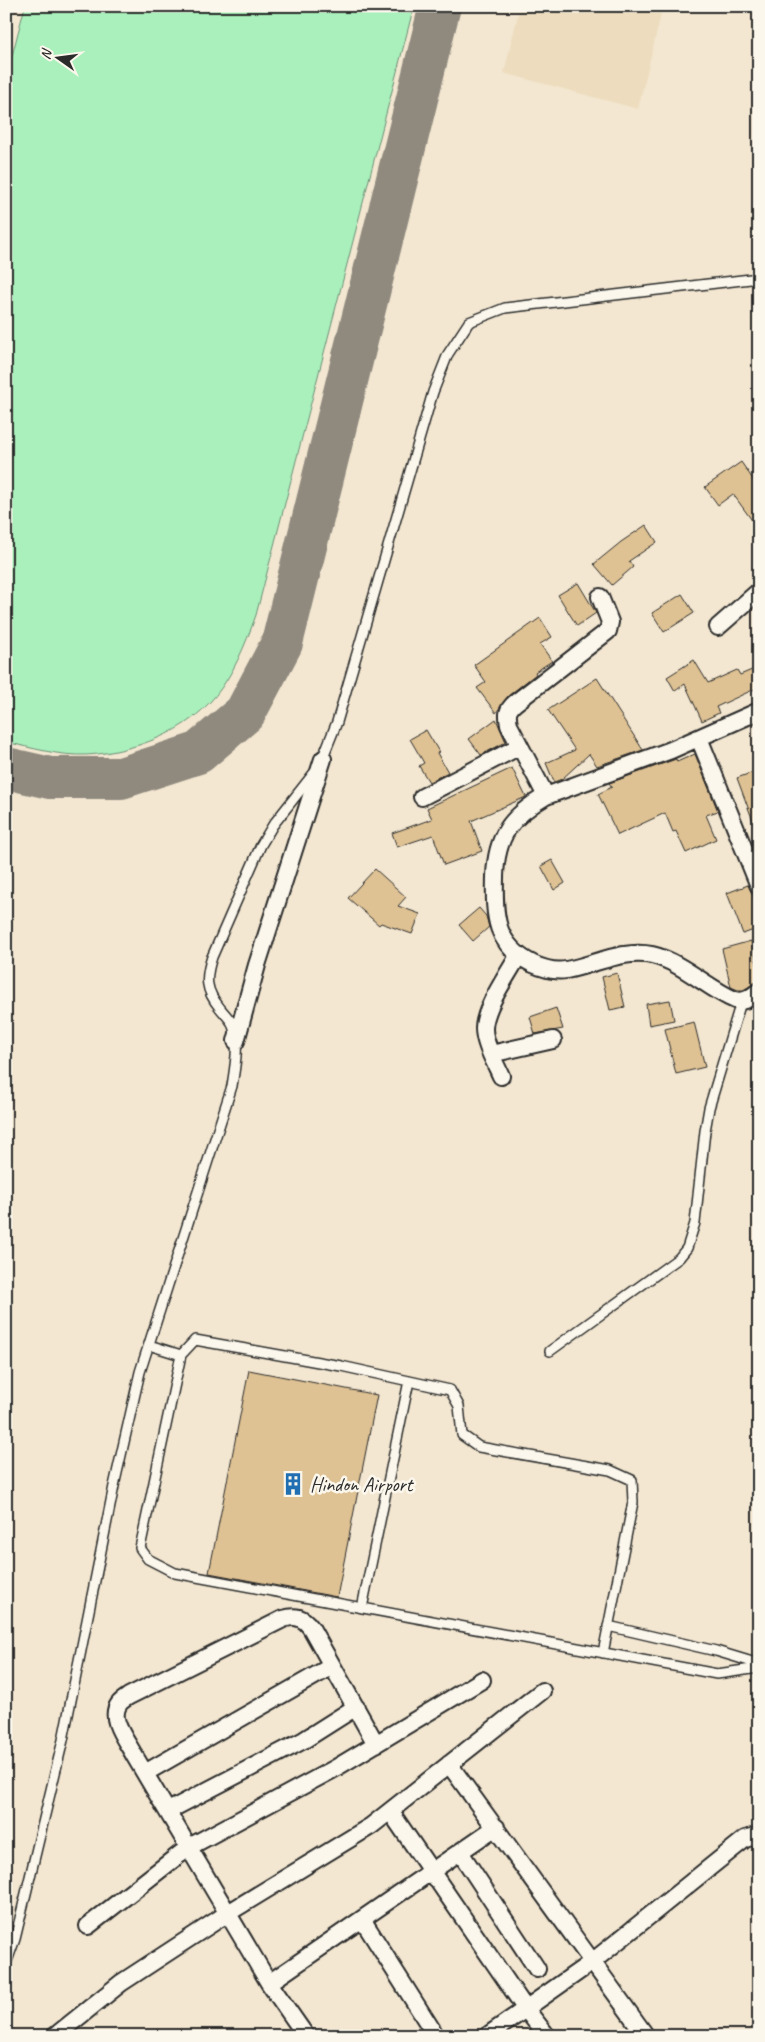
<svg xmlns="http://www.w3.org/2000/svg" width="765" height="2042" viewBox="0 0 765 2042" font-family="Caveat,sans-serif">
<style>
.built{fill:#eddcbe}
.green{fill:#aaf0bc;stroke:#6a8e74}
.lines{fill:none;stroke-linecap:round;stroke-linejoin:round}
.taxiway{stroke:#8f897e;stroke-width:42}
.building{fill:#dfc293;stroke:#2b2b2b}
.lane-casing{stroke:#2b2b2b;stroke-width:12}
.street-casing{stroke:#2b2b2b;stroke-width:20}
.lane{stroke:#fbf7ec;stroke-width:9}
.street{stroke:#fbf7ec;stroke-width:16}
.labels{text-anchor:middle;stroke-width:5;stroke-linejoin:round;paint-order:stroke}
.poi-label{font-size:20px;fill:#2b2b2b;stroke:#fbf7ec;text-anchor:start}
</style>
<rect width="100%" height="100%" fill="#f3e7d1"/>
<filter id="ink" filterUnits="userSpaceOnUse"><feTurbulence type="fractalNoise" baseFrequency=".02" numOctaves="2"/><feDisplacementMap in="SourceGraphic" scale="10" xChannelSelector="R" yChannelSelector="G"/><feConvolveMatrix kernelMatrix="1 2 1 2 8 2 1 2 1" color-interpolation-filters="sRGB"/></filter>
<g filter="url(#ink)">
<path class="built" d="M520,6H663L638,109L504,73Z"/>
<path class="green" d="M25,6H414L256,615C233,680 210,721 142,744C123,750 105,754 86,755C59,756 32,748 6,742V79Z"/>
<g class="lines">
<path class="taxiway" d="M6,768L50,778H121L198,753L245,713L282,643L440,6"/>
</g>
<path class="building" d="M741,462L759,488V530L733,494L718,505L705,487Z
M646,525L657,542L629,561L633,567L612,585L594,564L621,542Z
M578,583L596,613L577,626L558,595Z
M682,594L694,613L664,632L652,613Z
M540,618L552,637L540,644L552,661L535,672L536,674L508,696L496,713L477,688L486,682L474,665Z
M694,660L708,683L737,670L740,675L759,667V687L716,707L719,713L702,721L685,684L675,691L667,677Z
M597,678L643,750L597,766L589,754L562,779L554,782L546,763L575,750L548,710Z
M496,719L506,742L481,755L469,739Z
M426,730L439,752L437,753L448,772L429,782L419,766L424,763L410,739Z
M695,754L718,811L706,815L716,839L686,853L676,831L673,832L665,813L618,835L598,794L612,787L609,783L676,759L677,762Z
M512,768L526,797L471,821L482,851L444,865L433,835L397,847L392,833L432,819L427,808Z
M759,770V829H756L737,778Z
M552,860L565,883L554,890L541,866Z
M375,869L406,897L398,906L420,914L412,934L381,923L379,925L348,898Z
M748,885L759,909V928L743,934L727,893Z
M479,908L486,916L489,927L473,941L459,925Z
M751,941L759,972V981L743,990H738L731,987L722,949Z
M617,973L625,1007L610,1010L602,977Z
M670,1000L674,1020L649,1025L646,1004Z
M556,1008L563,1029L535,1034L530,1017Z
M694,1022L705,1067L676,1074L665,1029Z
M249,1370L377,1395L337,1597L209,1573Z"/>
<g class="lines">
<defs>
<path id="lane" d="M321,762L337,722L433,392L448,354L469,322L505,308L759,278
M149,1345L181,1355
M550,1351L679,1258L687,1248L695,1223L705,1131L709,1108L741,1002
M362,1608L409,1381
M608,1626L716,1651L759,1664
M603,1653L633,1502L632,1480L610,1470L479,1447L462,1435L459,1406L450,1390L341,1366L195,1340L181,1355L140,1548L148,1559L175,1573L717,1674L759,1668
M6,1964L15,1939L63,1740L114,1486L140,1372L232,1086C235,1066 240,1043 232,1023C229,1018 223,1012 220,1008C205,990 205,978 212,957L261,845L273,825L314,773"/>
<path id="street" d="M718,627L759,591
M759,711L671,750L546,796C511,816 496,836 495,877C494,917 495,945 533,964C544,969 554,972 566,970C594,965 623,949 652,955C682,962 707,988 735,1000C745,1003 751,997 759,991
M699,738L759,886
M546,796L509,725C507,714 507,710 515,703L608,631L610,622L600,597
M422,797L520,746
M236,1041L257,965L323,759
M491,1054L553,1040
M501,1076C495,1062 484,1044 484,1028C485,1006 508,975 518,956
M449,1764L646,2036
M145,1773L332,1666
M168,1811L304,1740L356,1707
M390,1811L525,2008L547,2036
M460,1852L537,1969
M362,1919L436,2036
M88,1926L189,1847L334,1769L482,1680
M269,1983L496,1827
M55,2036L121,1983L228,1913L371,1826L542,1691
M306,2036L269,1983L134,1755C127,1741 108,1719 119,1704C121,1701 126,1698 129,1696L283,1619C296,1615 303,1617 311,1628L376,1744
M487,2036L592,1962L745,1839L759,1835"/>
</defs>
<use href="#lane" class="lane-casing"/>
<use href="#street" class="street-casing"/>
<use href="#lane" class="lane"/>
<use href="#street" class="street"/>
</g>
</g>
<defs>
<symbol id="building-bare" viewBox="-9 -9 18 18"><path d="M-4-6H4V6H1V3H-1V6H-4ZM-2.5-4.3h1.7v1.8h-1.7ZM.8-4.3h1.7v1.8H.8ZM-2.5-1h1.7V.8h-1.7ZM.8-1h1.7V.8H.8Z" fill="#1f6fb2" stroke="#fbf7ec" stroke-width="2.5" paint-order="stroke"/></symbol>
</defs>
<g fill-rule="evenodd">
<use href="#building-bare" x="277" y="1468" width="32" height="32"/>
</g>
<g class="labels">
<g class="poi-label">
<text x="310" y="1491">Hindon Airport</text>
</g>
</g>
<rect width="765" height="2042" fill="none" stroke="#fbf7ec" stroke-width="25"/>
<rect x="12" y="12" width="740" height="2017" fill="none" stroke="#2b2b2b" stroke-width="2" filter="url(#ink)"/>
<g transform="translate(58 58) rotate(284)" stroke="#fbf7ec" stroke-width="4" paint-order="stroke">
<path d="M0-4L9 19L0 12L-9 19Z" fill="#2b2b2b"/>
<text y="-8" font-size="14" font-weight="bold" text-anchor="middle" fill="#2b2b2b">N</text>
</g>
</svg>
